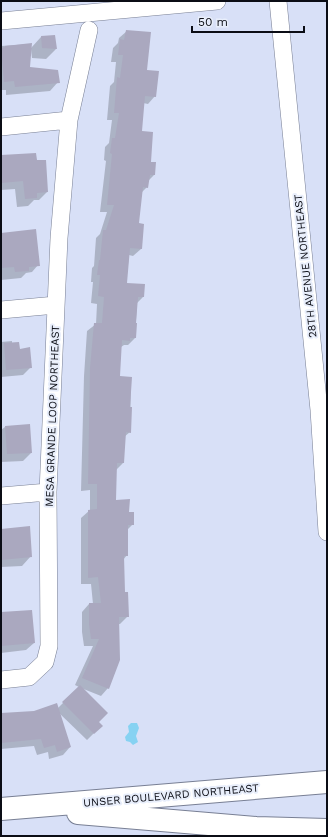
<svg xmlns="http://www.w3.org/2000/svg" width="328" height="837" viewBox="0 0 328 837" font-family="'Work Sans',sans-serif">
<style>
.water{fill:#86d2f2}
.shadow{fill:#0003}
.building{fill:#aaa8bf}
.lines{fill:none;stroke-linecap:round;stroke-linejoin:round}
.street-casing{stroke:#787f94;stroke-width:18}
.primary-casing{stroke:#787f94;stroke-width:24}
.street{stroke:#fff;stroke-width:17}
.primary{stroke:#fff;stroke-width:22}
.labels{text-anchor:middle;stroke-width:4;stroke-linejoin:round;paint-order:stroke}
.street-label{font-size:11px;fill:#0b0d15;stroke:#e8eefb}
</style>
<rect width="100%" height="100%" fill="#d8e0f7"/>
<path class="water" d="M131,723H137L139,728L136,736L138,742L133,745L130,742L126,741L125,737L129,732L128,726Z"/>
<path class="shadow" d="M127,31L146,71L155,96L148,104L143,103L141,132L154,175L148,181L147,187L141,193L138,224L141,249L133,256L129,255L126,284L143,297L137,303L135,338L128,345H124L121,347L119,377L131,378L130,432L124,437L123,463L116,470L115,501L128,513L133,524L127,530V555L123,560L124,593L128,616L120,624H118L108,688L101,696L81,688L98,722L101,726L87,740L58,712L70,747L63,755L49,759L48,752L37,755L34,746L1,749V717L57,709L79,687L75,685L93,646H84L82,632V612L89,604H93L91,584H81V518L90,510V490L81,491L84,376L87,331L96,324L97,304L91,303L93,282H91L92,268L94,266L96,238L100,234L107,212H100L106,161L104,160L105,147L109,143L112,120H107L110,86L114,82L116,62H111L113,48L118,43L119,38Z
M54,36L56,49L46,59L32,58L31,49L28,68L58,82L50,91L6,95V90H1V46L31,44V48L41,37Z
M1,156L36,161L47,192L39,200H34L28,206L17,207L15,189L1,190Z
M1,234L38,265L32,272L26,273L21,278L1,280Z
M12,341V343L19,350L31,367L23,375L1,377V342Z
M5,427L31,453L23,461L1,462V430Z
M1,530L31,556L22,566L1,567Z
M1,614L34,643L26,650L1,653Z"/>
<path class="building" d="M126,30L151,32L147,70L159,71L156,97L145,96L142,131L153,132L151,162H156L155,175H150L148,188L143,187L139,223L144,224L142,249L130,248L127,283L145,284L144,297H138L136,323H137L136,338H130V341L122,340L120,376L132,377L130,407H132L131,433L126,432L124,463H117L116,500L130,499L129,512H134V525H128V556H124L125,592H128L129,617H119L120,660L109,689L82,678L99,639H91L89,624V603H101L98,577L88,578V510L97,509V484H88L90,368L94,323H102L104,297L98,296L100,275H97L99,260H100L103,230H106L114,205H107L112,154L110,153L112,138H115L119,113H114L117,77L120,78L123,55H118L120,39L124,40Z
M55,35L57,49L42,48L41,36Z
M32,43L30,67L58,70L60,83L15,87L14,81L4,82L1,48L5,47V46Z
M36,153L37,160H46L48,192L37,193V198L25,199L23,181L1,183V155Z
M36,229L40,266L29,267V271L15,272L14,267L1,268V233Z
M19,342L20,349L30,347L32,368L6,370L4,343Z
M30,424L32,453L7,454L5,426Z
M30,526L32,557L1,560V529Z
M32,610L35,643L1,646V612Z
M80,685L108,713L99,722L103,726L94,734L62,702Z
M57,703L71,747L57,752L55,745L44,748L41,739L1,743V713L34,711Z"/>
<g class="lines">
<defs>
<path id="street" d="M278,1L319,410L327,532
M1,21L217,1
M1,127L69,120
M1,310L56,305
M1,496L48,492
M1,680L29,677L45,662L49,646L48,492L59,238L69,120L89,30"/>
<path id="primary" d="M1,809L327,782
M78,813L256,828L327,830"/>
</defs>
<use href="#street" class="street-casing"/>
<use href="#primary" class="primary-casing"/>
<use href="#street" class="street"/>
<use href="#primary" class="primary"/>
</g>
<g class="labels">
<g class="street-label">
<text transform="translate(305 266) rotate(-96)" y="4">28TH AVENUE NORTHEAST</text>
<text transform="translate(52 416) rotate(-88)" y="4">MESA GRANDE LOOP NORTHEAST</text>
<text transform="translate(171 795) rotate(-5)" y="4">UNSER BOULEVARD NORTHEAST</text>
</g>
</g>
<rect width="328" height="837" fill="none" stroke="#0b0d15" stroke-width="4"/>
<path d="M192 26v6h112v-6" fill="none" stroke="#0b0d15" stroke-width="2"/>
<text x="198" y="26" font-size="12" fill="#0b0d15" stroke="#e8eefb" stroke-width="3" paint-order="stroke">50 m</text>
</svg>
